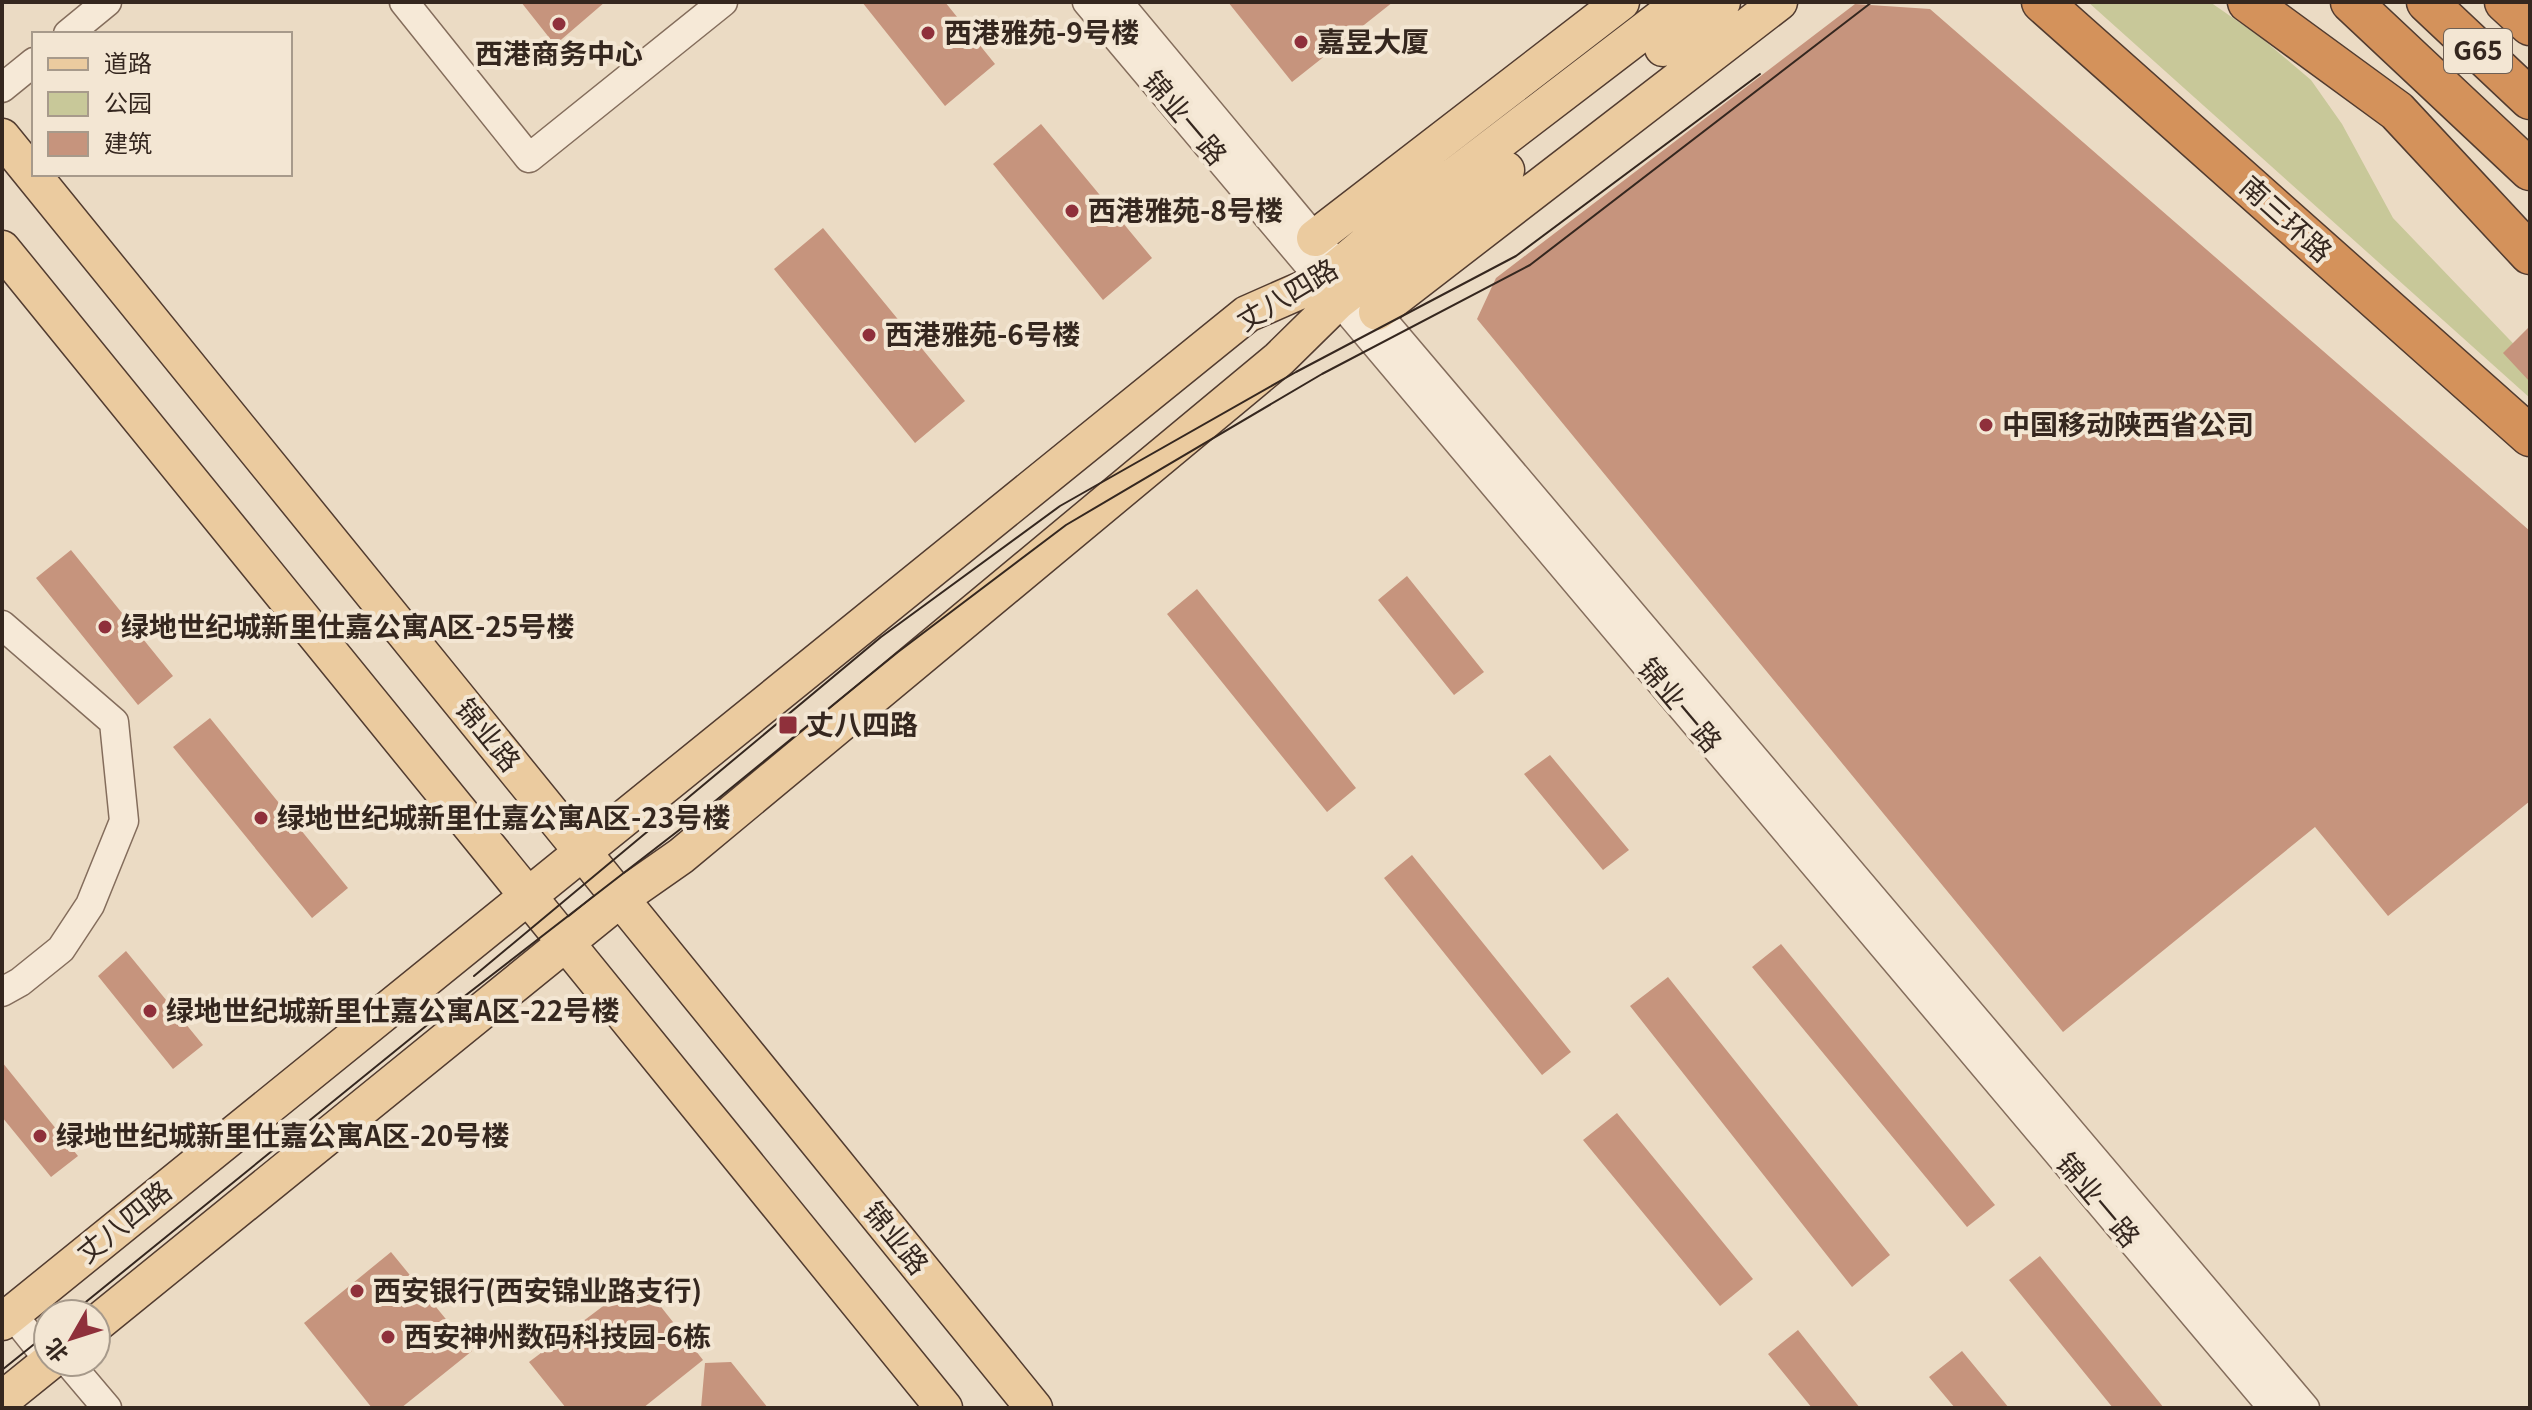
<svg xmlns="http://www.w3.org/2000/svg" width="2532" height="1410" viewBox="0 0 2532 1410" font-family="Georgia,'Noto Sans SC',serif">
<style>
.green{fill:#c8c899}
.building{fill:#c6947d}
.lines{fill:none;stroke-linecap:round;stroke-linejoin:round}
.minor-casing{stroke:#846d5c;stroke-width:31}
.major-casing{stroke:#523c30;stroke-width:39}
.highway-casing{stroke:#523c30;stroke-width:43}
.minor{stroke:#f6e9d7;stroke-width:28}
.major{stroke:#ebcb9f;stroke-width:36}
.highway{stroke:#d4925b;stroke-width:40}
.tram{stroke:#35271f;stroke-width:2}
.poi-dot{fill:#8f303b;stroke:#f3e6d3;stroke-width:3}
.labels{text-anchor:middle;stroke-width:8;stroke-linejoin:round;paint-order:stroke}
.shield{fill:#f3e6d3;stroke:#6e6055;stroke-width:2}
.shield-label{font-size:26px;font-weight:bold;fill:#35271f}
.poi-label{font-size:28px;font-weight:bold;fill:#35271f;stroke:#f3e6d3;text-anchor:start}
.street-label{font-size:28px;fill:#35271f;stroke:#f3e6d3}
</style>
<rect width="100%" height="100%" fill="#ebdbc4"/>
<path class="green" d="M2088,2H2210L2259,36L2311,80L2342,124L2393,218L2530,361V398Z"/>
<path class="building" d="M521,2H605L555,45Z
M862,2H945L995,64L945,106Z
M1228,2H1393L1292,82Z
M1855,4L1930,9L2530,531V801L2388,916L2315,827L2063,1032L1477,319L1496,278Z
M1041,124L1152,258L1103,300L993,164Z
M823,228L965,401L915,443L774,269Z
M2530,326V382L2503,353Z
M71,550L173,676L138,705L36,578Z
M1407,576L1484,672L1454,695L1378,600Z
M1197,589L1356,788L1327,812L1167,614Z
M210,718L348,888L312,918L173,747Z
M1550,755L1629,850L1603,870L1524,774Z
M1412,855L1571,1052L1542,1075L1384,878Z
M1781,944L1995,1205L1967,1227L1752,967Z
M126,951L203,1045L173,1069L98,976Z
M1668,977L1890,1255L1852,1287L1630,1006Z
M2,1062L78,1156L51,1177L2,1117Z
M1617,1113L1753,1279L1720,1306L1583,1140Z
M391,1252L472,1351L401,1408H372L304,1323Z
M2040,1256L2164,1408H2113L2009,1280Z
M639,1279L703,1360L643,1408H566L529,1362Z
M1798,1330L1860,1408H1812L1768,1354Z
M1962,1351L2009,1408H1955L1929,1377Z
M731,1362L768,1408H701L705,1363Z"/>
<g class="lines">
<defs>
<path id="minor" d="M404,2L529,158L723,2
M1087,2L2273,1408
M1118,2L1327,253
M68,34L107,2
M2,88L34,62
M1364,298L2305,1408
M2,625L114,722L124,821L90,905L61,949L20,982L2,992
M12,1314L48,1359
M68,1362L107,1408"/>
<path id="major" d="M1663,48L1722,2
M2,137L1034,1408
M1315,238L1621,2
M2,249L944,1408
M1377,312L1779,2
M2,1322L1247,314L1322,281L1372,239L1682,2
M96,1324L621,898L681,856L1279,359L1338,301L1506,170
M2,1400L49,1362"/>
<path id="highway" d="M2042,2L2530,436
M2248,2L2397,111L2530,254
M2351,2L2530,170
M2427,2L2530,99
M2505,2L2530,25"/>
</defs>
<use href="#minor" class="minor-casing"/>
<use href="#major" class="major-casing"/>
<use href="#highway" class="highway-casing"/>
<use href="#minor" class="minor"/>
<use href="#major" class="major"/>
<use href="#highway" class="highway"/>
<path class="tram" d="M474,976L881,637L1060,506L1296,372L1516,256L1760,74
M71,1314L426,1026L687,824L898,652L1066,525L1322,374L1530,265L1872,2
M2,1370L48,1333"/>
</g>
<g class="poi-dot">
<circle cx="559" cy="24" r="8"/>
<circle cx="928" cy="33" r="8"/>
<circle cx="1301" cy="42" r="8"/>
<circle cx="1072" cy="211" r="8"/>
<circle cx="869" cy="335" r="8"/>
<circle cx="1986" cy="425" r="8"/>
<circle cx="105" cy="627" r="8"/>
<rect x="778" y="715" width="20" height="20" rx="4"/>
<circle cx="261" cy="818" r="8"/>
<circle cx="150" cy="1011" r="8"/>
<circle cx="40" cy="1136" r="8"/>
<circle cx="357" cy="1291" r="8"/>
<circle cx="388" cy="1337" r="8"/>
</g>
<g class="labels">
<rect class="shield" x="2444" y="29" width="68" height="44" rx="6"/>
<g class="shield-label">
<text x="2478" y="60">G65</text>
</g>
<g class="poi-label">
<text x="944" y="43">西港雅苑-9号楼</text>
<text x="1317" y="52">嘉昱大厦</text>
<text x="559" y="64" text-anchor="middle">西港商务中心</text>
<text x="1088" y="221">西港雅苑-8号楼</text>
<text x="885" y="345">西港雅苑-6号楼</text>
<text x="2002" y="435">中国移动陕西省公司</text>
<text x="121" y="637">绿地世纪城新里仕嘉公寓A区-25号楼</text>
<text x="806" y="735">丈八四路</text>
<text x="277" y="828">绿地世纪城新里仕嘉公寓A区-23号楼</text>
<text x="166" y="1021">绿地世纪城新里仕嘉公寓A区-22号楼</text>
<text x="56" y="1146">绿地世纪城新里仕嘉公寓A区-20号楼</text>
<text x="373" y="1301">西安银行(西安锦业路支行)</text>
<text x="404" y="1347">西安神州数码科技园-6栋</text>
</g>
<g class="street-label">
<text transform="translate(1185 118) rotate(50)" y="10">锦业一路</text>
<text transform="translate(2286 219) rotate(42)" y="10">南三环路</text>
<text transform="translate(1287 295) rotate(-31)" y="10">丈八四路</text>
<text transform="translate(1680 705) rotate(50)" y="10">锦业一路</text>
<text transform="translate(488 735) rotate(51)" y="10">锦业路</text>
<text transform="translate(2098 1200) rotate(50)" y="10">锦业一路</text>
<text transform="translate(124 1222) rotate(-39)" y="10">丈八四路</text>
<text transform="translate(896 1238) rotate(51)" y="10">锦业路</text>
</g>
</g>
<rect width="2532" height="1410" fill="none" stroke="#35271f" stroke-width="8"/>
<rect x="32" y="32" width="260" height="144" fill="#f3e6d3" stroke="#a79a8b" stroke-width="2"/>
<rect x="48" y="58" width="40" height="12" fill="#ebcb9f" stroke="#a79a8b" stroke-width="2"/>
<text x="104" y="72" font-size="24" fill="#35271f">道路</text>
<rect x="48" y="92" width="40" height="24" fill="#c8c899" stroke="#a79a8b" stroke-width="2"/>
<text x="104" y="112" font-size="24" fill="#35271f">公园</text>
<rect x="48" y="132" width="40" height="24" fill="#c6947d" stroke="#a79a8b" stroke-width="2"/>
<text x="104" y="152" font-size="24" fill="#35271f">建筑</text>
<g transform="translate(72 1338) rotate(231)"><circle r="38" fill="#f3e6d3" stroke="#a79a8b" stroke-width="2"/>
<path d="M0-6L14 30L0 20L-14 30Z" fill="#8f303b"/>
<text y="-12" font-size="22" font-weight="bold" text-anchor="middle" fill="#35271f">北</text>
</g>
</svg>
